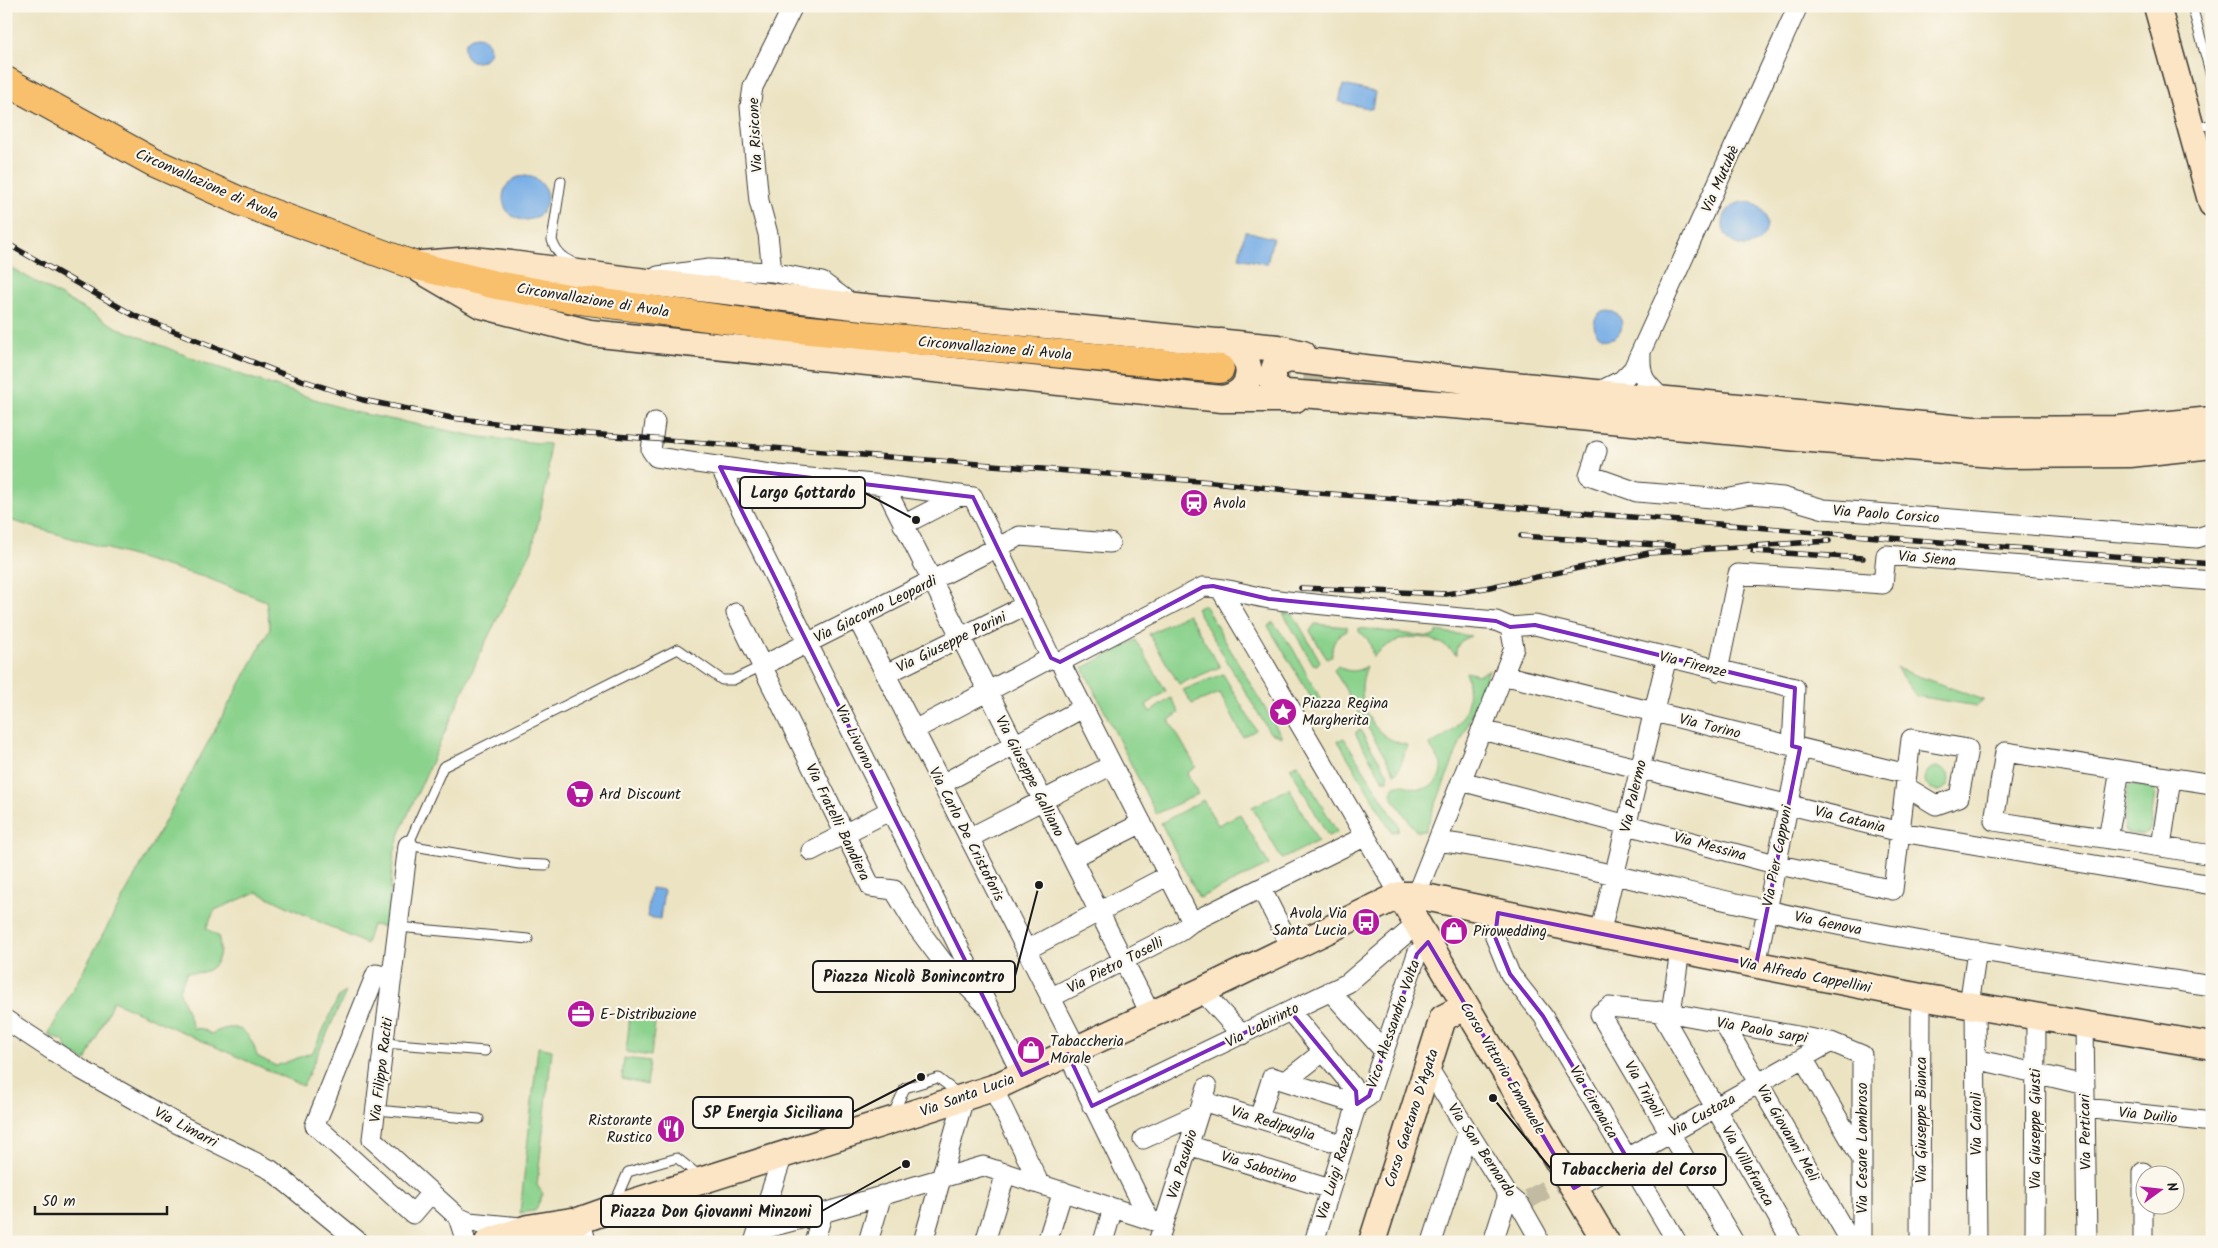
<svg xmlns="http://www.w3.org/2000/svg" width="2218" height="1248" viewBox="0 0 2218 1248" font-family="Kalam,sans-serif">
<style>
.green{fill:#8bd28d;stroke:#547754}
.water{fill:#77ade6;stroke:#4a6481}
.lines{fill:none;stroke-linecap:round;stroke-linejoin:round}
.street-tunnel{stroke:#c2bba1;stroke-width:19;stroke-dasharray:19 9;stroke-linecap:butt}
.primary-tunnel{stroke:#c2bba1;stroke-width:28;stroke-dasharray:28 14;stroke-linecap:butt}
.lane-casing{stroke:#3b3a35;stroke-width:11}
.street-casing{stroke:#3b3a35;stroke-width:21}
.secondary-casing{stroke:#3b3a35;stroke-width:29}
.primary-casing{stroke:#3b3a35;stroke-width:30}
.lane{stroke:#fff;stroke-width:9}
.street{stroke:#fff;stroke-width:19}
.secondary{stroke:#fce5c4;stroke-width:26}
.primary{stroke:#f8bf6c;stroke-width:28}
.rail-casing{stroke:#1c1c1c;stroke-width:5.5}
.rail{stroke:#fbf7ec;stroke-width:4;stroke-dasharray:11;stroke-linecap:butt}
.marked{fill:none;stroke:#7b2cbf;stroke-width:4;stroke-linejoin:round}
.labels{text-anchor:middle;stroke-width:4.5;stroke-linejoin:round;paint-order:stroke}
.street-label{font-size:15px;fill:#1c1c1c;stroke:#fbf7ec}
.poi-label{font-size:15px;fill:#1c1c1c;stroke:#fbf7ec;text-anchor:start}
.leader{fill:none;stroke:#1c1c1c;stroke-width:2}
.callout-dot{fill:#1c1c1c;stroke:#fbf7ec;stroke-width:2}
.callout{fill:#fbf7ec;stroke:#1c1c1c;stroke-width:2}
.callout-label{font-size:16px;text-anchor:middle;font-weight:bold;fill:#1c1c1c}
</style>
<rect width="100%" height="100%" fill="#fbf7ec"/>
<filter id="ink" filterUnits="userSpaceOnUse"><feTurbulence type="fractalNoise" baseFrequency=".02" numOctaves="2"/><feDisplacementMap in="SourceGraphic" scale="10" xChannelSelector="R" yChannelSelector="G"/><feConvolveMatrix kernelMatrix="1 2 1 2 8 2 1 2 1" color-interpolation-filters="sRGB"/></filter>
<filter id="wash" filterUnits="userSpaceOnUse"><feTurbulence type="fractalNoise" baseFrequency=".0096" numOctaves="4" result="noise"/><feDisplacementMap in="SourceGraphic" scale="20" xChannelSelector="R" yChannelSelector="G"/><feGaussianBlur stdDeviation="1.12" result="paint"/><feColorMatrix in="noise" values="0 0 0 0 0 0 0 0 0 0 0 0 0 0 0 0 0 1.4 0 .05"/><feComposite in="paint" operator="in"/></filter>
<g filter="url(#wash)">
<rect width="100%" height="100%" fill="#ece3c2"/>
<path class="green" d="M6,265L116,327L202,362L354,412L480,437L549,444L548,477L532,550L483,647L401,830L394,854L387,927L372,925L366,944L257,892L215,910L206,928L218,936C225,959 213,977 187,972L179,990L193,1028L203,1029L211,1034C237,1021 250,1029 257,1056L276,1066L313,1052L339,996L346,992L303,1086L113,1001L86,1061L67,1050L64,1041L48,1035L270,629L266,601L207,578L6,519Z
M1204,605L1282,737L1270,733L1196,609Z
M1283,613L1293,614L1320,661L1317,665L1313,664Z
M1188,614L1220,667L1179,684L1149,634Z
M1273,622L1292,647L1323,704L1318,709L1268,626Z
M1315,624L1347,627V631C1336,636 1331,643 1332,656L1327,659L1310,631Z
M1359,628L1431,637L1435,635L1437,631L1471,636C1462,639 1455,645 1456,655C1432,630 1397,632 1373,657C1371,646 1370,638 1359,632Z
M1136,640L1166,691L1146,705L1150,712L1171,698L1179,713L1169,720L1196,767L1187,773L1198,794L1156,814L1083,668Z
M1338,666C1348,673 1357,672 1367,666C1353,698 1369,738 1407,745L1400,767L1395,774L1334,670Z
M1896,668L1984,700L1977,706L1916,696Z
M1489,670L1425,831H1416L1394,800L1391,794L1393,787C1405,781 1409,789 1420,789C1432,789 1443,777 1441,765C1439,756 1431,752 1430,744C1463,729 1474,707 1466,672L1478,675Z
M1223,674L1256,730L1243,737L1220,693L1192,704L1183,690Z
M1360,730L1388,774V780H1383L1356,735V732Z
M1344,738L1399,826L1398,831L1392,832L1338,741Z
M1298,764L1337,832L1328,836L1290,767Z
M1925 779a12 12 0 1 1 24 0a12 12 0 1 1-24 0Z
M2133,785L2153,788L2155,792L2150,830L2143,835L2128,833L2124,830L2128,787Z
M1289,788L1318,841L1282,859L1252,807Z
M1203,800L1218,825L1240,814L1269,865L1199,898L1161,823Z
M633,1012L656,1015L651,1056L626,1052L630,1016Z
M538,1047L552,1050L537,1185L543,1194L535,1211L520,1213Z
M624,1058L650,1061L647,1085L622,1079Z"/>
<path class="water" d="M464 49a13 13 0 1 1 26 0a13 13 0 1 1-26 0Z
M1343,85L1375,92L1372,109L1339,102Z
M503 198a22 22 0 1 1 44 0a22 22 0 1 1-44 0Z
M1723 224a22 22 0 1 1 44 0a22 22 0 1 1-44 0Z
M1245,231L1273,238L1267,264L1239,258Z
M1594 325a14 14 0 1 1 28 0a14 14 0 1 1-28 0Z
M651,888L664,890L660,919L647,917Z"/>
</g>
<g filter="url(#ink)">
<g class="lines">
<path class="street-tunnel" d="M1529,1199L1555,1184"/>
<path class="primary-tunnel" d="M1220,369L1480,395"/>
<defs>
<path id="lane" d="M2192,6L2212,79
M2193,129L2212,124
M561,181L552,240C556,252 561,257 572,262
M546,865L519,864L408,845L443,767L678,649L722,680H733L762,666
M398,927L528,939
M384,1043L485,1051
M376,1110L479,1119
M893,1114L905,1088L938,1078L960,1095
M615,1202L628,1172L677,1158L701,1177"/>
<path id="street" d="M772,272L768,234L759,201L750,107L753,87L793,6
M658,276L709,269L772,272L822,282L853,305
M1641,354C1640,380 1646,383 1665,401
M1596,393L1622,380L1633,369L1798,6
M655,422L651,450L656,457L778,475L884,485L973,497L1051,658
M1597,451L1589,475L1637,492L1725,499L1751,494L1783,497L1824,509L2197,538L2212,533
M720,467L989,1008
M884,485L1151,1015
M903,525L961,495
M1221,590L1400,895
M736,613L871,887L894,890L916,926L943,962L989,1008L1022,1075
M857,618L1077,1049
M1060,662L1203,587C1222,586 1249,596 1270,599C1345,608 1421,614 1496,621L1510,627L1535,625L1795,688L1792,746
M762,666L1020,536L1110,543
M1718,671L1738,574L1883,584L1886,555L2212,581
M886,674L1026,605
M1503,675L1907,774
M914,730L1051,658L1060,662L1192,922
M1481,730L1901,832L2212,885
M1461,781L1775,864L1893,890L1911,739L1968,749L1959,797L1936,805L1906,787
M942,784L1083,708
M2212,784L2005,752L1994,821L2212,855
M969,838L1112,765
M2108,839L2120,770
M1438,841C1564,859 1688,894 1813,920C1945,948 2079,966 2212,986
M408,845L372,1139L458,1217L469,1222L521,1227
M2161,847L2171,778
M811,851L891,810
M1072,858L1142,823
M1261,888L1291,947
M1498,913L1495,937L1510,974L1543,1016L1677,1242
M1600,934L1667,657
M1026,950L1169,875
M1756,965L1800,748
M392,978L376,974L315,1125L413,1214L431,1193
M1202,991L1242,1035
M1330,991L1384,1051
M1050,998L1179,932L1192,922L1366,836
M1969,1005L1977,950
M1975,1006L1977,1242
M1290,1011L1356,1091L1357,1104L1314,1242
M1660,1011L1792,1242
M1671,1013L1680,950
M6,1020L82,1070L174,1122L271,1170L359,1242
M2084,1023L2087,1242
M1724,1024L1851,1242
M1068,1054L1149,1219
M1803,1058L1861,1158
M1976,1059L2085,1085
M1427,1066L1508,1195L1520,1205L1537,1235
M1286,1081L1324,1051
M993,1088L1039,1183
M1202,1101L1344,1145
M1357,1104L1369,1096L1417,954L1428,942
M1092,1106L1348,983L1417,924L1416,895L1514,648L1510,627
M2085,1108L2212,1122
M1259,1118L1272,1077L1357,1104
M1143,1139L1198,1114
M1188,1145L1330,1189
M1574,1188L1831,1042
M458,1217L466,1242
M581,1220L586,1242
M759,1230L823,1213L983,1166L1163,1224
M755,1239L783,1155
M814,1242L823,1213
M868,1242L882,1195
M923,1242L964,1098
M985,1242L1006,1173
M1047,1242L1063,1191
M1103,1242L1113,1208
M1158,1242L1207,1087
M1432,1242L1468,1131
M1493,1242L1508,1195
M1734,1242L1600,1014L1609,1007L1671,1013L1831,1042L1862,1055V1242
M1920,1242L1921,997
M2035,1242L2036,1016
M2143,1242V1172"/>
<path id="secondary" d="M2157,6L2212,204
M421,264L472,260L511,264L630,280L854,306L1278,348L1303,354
M421,270L481,305L590,333L1222,399H1295
M1222,399C1259,393 1256,351 1222,342
M2212,420L2119,429L1973,430L1483,382L1289,359L1276,364L1271,378L1275,388L1286,393L1465,406L1799,438L2005,455L2130,454L2212,445
M1400,895L1606,1242
M488,1242L528,1228L572,1221
M547,1242L581,1220L612,1209L993,1088L1202,991L1400,895H1416L1600,934L1921,997L2212,1046
M1372,1242L1443,1018L1466,1006"/>
<path id="primary" d="M6,81L153,162L242,202L413,265L496,285L573,299L789,328L1220,369"/>
</defs>
<use href="#lane" class="lane-casing"/>
<use href="#street" class="street-casing"/>
<use href="#secondary" class="secondary-casing"/>
<use href="#primary" class="primary-casing"/>
<use href="#lane" class="lane"/>
<use href="#street" class="street"/>
<use href="#secondary" class="secondary"/>
<use href="#primary" class="primary"/>
<defs>
<path id="rail" d="M6,243L135,316L283,374L363,400L452,418L589,434L1213,482L1305,492L1557,511L2212,564
M1521,536L1673,546
M1753,551L1863,558
M1301,588L1446,594L1485,588L1649,553L1829,541"/>
</defs>
<use href="#rail" class="rail-casing"/>
<use href="#rail" class="rail"/>
</g>
</g>
<path class="marked" d="M720,467L973,497L1051,658L1060,662L1203,587L1213,586L1269,599L1496,621L1510,627L1535,625L1795,688L1792,746L1800,748L1756,965L1498,913L1495,937L1510,974L1543,1016L1627,1158L1574,1188L1428,942L1417,954L1369,1096L1357,1104L1356,1091L1290,1011L1092,1106L1068,1054L1022,1075Z"/>
<defs>
<symbol id="station-disc" viewBox="-11 -11 22 22"><circle r="9.5" fill="#b5179e" stroke="#fbf7ec"/><path d="M-3-6H3Q5-6 5-4V2Q5 4 3 4L4.5 6H3L1.5 4h-3L-3 6H-4.5L-3 4Q-5 4-5 2V-4Q-5-6-3-6ZM-3.5-4v3h7v-3ZM-3.5 1v1.5H-2V1ZM2 1v1.5H3.5V1Z" fill="#fff"/></symbol>
<symbol id="sight-disc" viewBox="-11 -11 22 22"><circle r="9.5" fill="#b5179e" stroke="#fbf7ec"/><path d="M0-6L1.8-2.2L6-1.7L2.9 1.2L3.7 5.4L0 3.3L-3.7 5.4L-2.9 1.2L-6-1.7L-1.8-2.2Z" fill="#fff"/></symbol>
<symbol id="supermarket-disc" viewBox="-11 -11 22 22"><circle r="9.5" fill="#b5179e" stroke="#fbf7ec"/><path d="M-6-5.5h2.5l.6 2H6L4.5 2H-2.5L-4.4-4H-6ZM-1.5 3.2a1.3 1.3 0 1 0 .1 0ZM3 3.2a1.3 1.3 0 1 0 .1 0Z" fill="#fff"/></symbol>
<symbol id="bus-disc" viewBox="-11 -11 22 22"><circle r="9.5" fill="#b5179e" stroke="#fbf7ec"/><path d="M-5-6H5V4H4V6H2V4H-2V6H-4V4H-5ZM-3.5-4V0h7V-4ZM-3.5 1.2v1.5H-2V1.2ZM2 1.2v1.5H3.5V1.2Z" fill="#fff"/></symbol>
<symbol id="shop-disc" viewBox="-11 -11 22 22"><circle r="9.5" fill="#b5179e" stroke="#fbf7ec"/><path d="M-5-2.5h2.3a2.7 3.5 0 0 1 5.4 0H5L5.5 6h-11ZM-1.5-2.5h3a1.5 2.3 0 0 0-3 0Z" fill="#fff"/></symbol>
<symbol id="office-disc" viewBox="-11 -11 22 22"><circle r="9.5" fill="#b5179e" stroke="#fbf7ec"/><path d="M-6-3h4V-5.5h4V-3h4V5H-6ZM-1-4.5V-3h2v-1.5ZM-6 0V1H6V0Z" fill="#fff"/></symbol>
<symbol id="restaurant-disc" viewBox="-11 -11 22 22"><circle r="9.5" fill="#b5179e" stroke="#fbf7ec"/><path d="M-5-6h1v4h1v-4h1v4h1v-4h1v5L-1.5 .5V6h-2V.5L-5-1ZM5-6V6H3V1.5H1.5Q1.5-4 5-6Z" fill="#fff"/></symbol>
</defs>
<g fill-rule="evenodd">
<use href="#station-disc" x="1178" y="487" width="32" height="32"/>
<use href="#sight-disc" x="1267" y="696" width="32" height="32"/>
<use href="#supermarket-disc" x="564" y="778" width="32" height="32"/>
<use href="#bus-disc" x="1350" y="906" width="32" height="32"/>
<use href="#shop-disc" x="1438" y="915" width="32" height="32"/>
<use href="#office-disc" x="565" y="998" width="32" height="32"/>
<use href="#shop-disc" x="1015" y="1034" width="32" height="32"/>
<use href="#restaurant-disc" x="655" y="1113" width="32" height="32"/>
</g>
<g class="labels">
<g class="street-label">
<text transform="translate(755 135) rotate(-93)" y="5">Via Risicone</text>
<text transform="translate(1720 179) rotate(-66)" y="5">Via Mutubè</text>
<text transform="translate(207 184) rotate(24)" y="5">Circonvallazione di Avola</text>
<text transform="translate(593 300) rotate(9)" y="5">Circonvallazione di Avola</text>
<text transform="translate(995 348) rotate(5)" y="5">Circonvallazione di Avola</text>
<text transform="translate(1886 514) rotate(4)" y="5">Via Paolo Corsico</text>
<text transform="translate(1927 558) rotate(5)" y="5">Via Siena</text>
<text transform="translate(875 609) rotate(-26)" y="5">Via Giacomo Leopardi</text>
<text transform="translate(951 642) rotate(-26)" y="5">Via Giuseppe Parini</text>
<text transform="translate(1693 664) rotate(14)" y="5">Via Firenze</text>
<text transform="translate(1710 726) rotate(14)" y="5">Via Torino</text>
<text transform="translate(855 737) rotate(64)" y="5">Via Livorno</text>
<text transform="translate(1030 776) rotate(63)" y="5">Via Giuseppe Galliano</text>
<text transform="translate(1633 796) rotate(-77)" y="5">Via Palermo</text>
<text transform="translate(1850 819) rotate(14)" y="5">Via Catania</text>
<text transform="translate(838 822) rotate(64)" y="5">Via Fratelli Bandiera</text>
<text transform="translate(967 834) rotate(63)" y="5">Via Carlo De Cristoforis</text>
<text transform="translate(1710 846) rotate(15)" y="5">Via Messina</text>
<text transform="translate(1777 856) rotate(-79)" y="5">Via Pier Capponi</text>
<text transform="translate(1828 923) rotate(12)" y="5">Via Genova</text>
<text transform="translate(1115 965) rotate(-27)" y="5">Via Pietro Toselli</text>
<text transform="translate(1805 975) rotate(11)" y="5">Via Alfredo Cappellini</text>
<text transform="translate(1393 1024) rotate(-71)" y="5">Vico Alessandro Volta</text>
<text transform="translate(1262 1025) rotate(-27)" y="5">Via Labirinto</text>
<text transform="translate(1762 1030) rotate(10)" y="5">Via Paolo sarpi</text>
<text transform="translate(1503 1068) rotate(59)" y="5">Corso Vittorio Emanuele</text>
<text transform="translate(381 1070) rotate(-83)" y="5">Via Filippo Raciti</text>
<text transform="translate(1644 1089) rotate(60)" y="5">Via Tripoli</text>
<text transform="translate(967 1095) rotate(-20)" y="5">Via Santa Lucia</text>
<text transform="translate(1594 1102) rotate(60)" y="5">Via Cirenaica</text>
<text transform="translate(1702 1115) rotate(-29)" y="5">Via Custoza</text>
<text transform="translate(2148 1115) rotate(6)" y="5">Via Duilio</text>
<text transform="translate(1411 1118) rotate(-72)" y="5">Corso Gaetano D'Agata</text>
<text transform="translate(1921 1120) rotate(-90)" y="5">Via Giuseppe Bianca</text>
<text transform="translate(1273 1123) rotate(17)" y="5">Via Redipuglia</text>
<text transform="translate(1976 1124) rotate(-90)" y="5">Via Cairoli</text>
<text transform="translate(186 1127) rotate(28)" y="5">Via Limarri</text>
<text transform="translate(2035 1129) rotate(-90)" y="5">Via Giuseppe Giusti</text>
<text transform="translate(2085 1132) rotate(-91)" y="5">Via Perticari</text>
<text transform="translate(1788 1133) rotate(60)" y="5">Via Giovanni Meli</text>
<text transform="translate(1862 1148) rotate(-90)" y="5">Via Cesare Lombroso</text>
<text transform="translate(1482 1150) rotate(56)" y="5">Via San Bernardo</text>
<text transform="translate(1182 1164) rotate(-73)" y="5">Via Pasubio</text>
<text transform="translate(1748 1166) rotate(60)" y="5">Via Villafranca</text>
<text transform="translate(1259 1167) rotate(17)" y="5">Via Sabotino</text>
<text transform="translate(1335 1173) rotate(-73)" y="5">Via Luigi Razza</text>
</g>
<g class="poi-label">
<text x="1213" y="508">Avola</text>
<text x="1302" y="708">Piazza Regina<tspan x="1302" dy="17">Margherita</tspan></text>
<text x="599" y="799">Ard Discount</text>
<text x="1347" y="918" text-anchor="end">Avola Via<tspan x="1347" dy="17">Santa Lucia</tspan></text>
<text x="1473" y="936">Pirowedding</text>
<text x="600" y="1019">E-Distribuzione</text>
<text x="1050" y="1046">Tabaccheria<tspan x="1050" dy="17">Morale</tspan></text>
<text x="652" y="1125" text-anchor="end">Ristorante<tspan x="652" dy="17">Rustico</tspan></text>
</g>
</g>
<path class="leader" d="M916 520L865 493M1039 885L1015 976M921 1077L853 1112M1493 1098L1551 1169M906 1164L822 1211"/>
<g class="callout-dot">
<circle cx="916" cy="520" r="5"/>
<circle cx="1039" cy="885" r="5"/>
<circle cx="921" cy="1077" r="5"/>
<circle cx="1493" cy="1098" r="5"/>
<circle cx="906" cy="1164" r="5"/>
</g>
<g class="callout">
<rect x="740" y="477" width="125" height="31" rx="5"/>
<rect x="813" y="961" width="202" height="31" rx="5"/>
<rect x="693" y="1097" width="160" height="31" rx="5"/>
<rect x="1551" y="1154" width="175" height="31" rx="5"/>
<rect x="601" y="1196" width="221" height="31" rx="5"/>
</g>
<g class="callout-label">
<text x="803" y="498">Largo Gottardo</text>
<text x="914" y="982">Piazza Nicolò Bonincontro</text>
<text x="773" y="1118">SP Energia Siciliana</text>
<text x="1639" y="1175">Tabaccheria del Corso</text>
<text x="711" y="1217">Piazza Don Giovanni Minzoni</text>
</g>
<rect width="2218" height="1248" fill="none" stroke="#fbf7ec" stroke-width="25"/>
<g transform="translate(2160 1190) rotate(75)"><circle r="24" fill="#fbf7ec" stroke="#a29f99"/>
<path d="M0-4L9 19L0 12L-9 19Z" fill="#b5179e"/>
<text y="-8" font-size="14" font-weight="bold" text-anchor="middle" fill="#1c1c1c">N</text>
</g>
<path d="M35 1206v8h132v-8" fill="none" stroke="#1c1c1c" stroke-width="2.5"/>
<text x="42" y="1206" font-size="15" fill="#1c1c1c" stroke="#fbf7ec" stroke-width="4" paint-order="stroke">50 m</text>
</svg>
